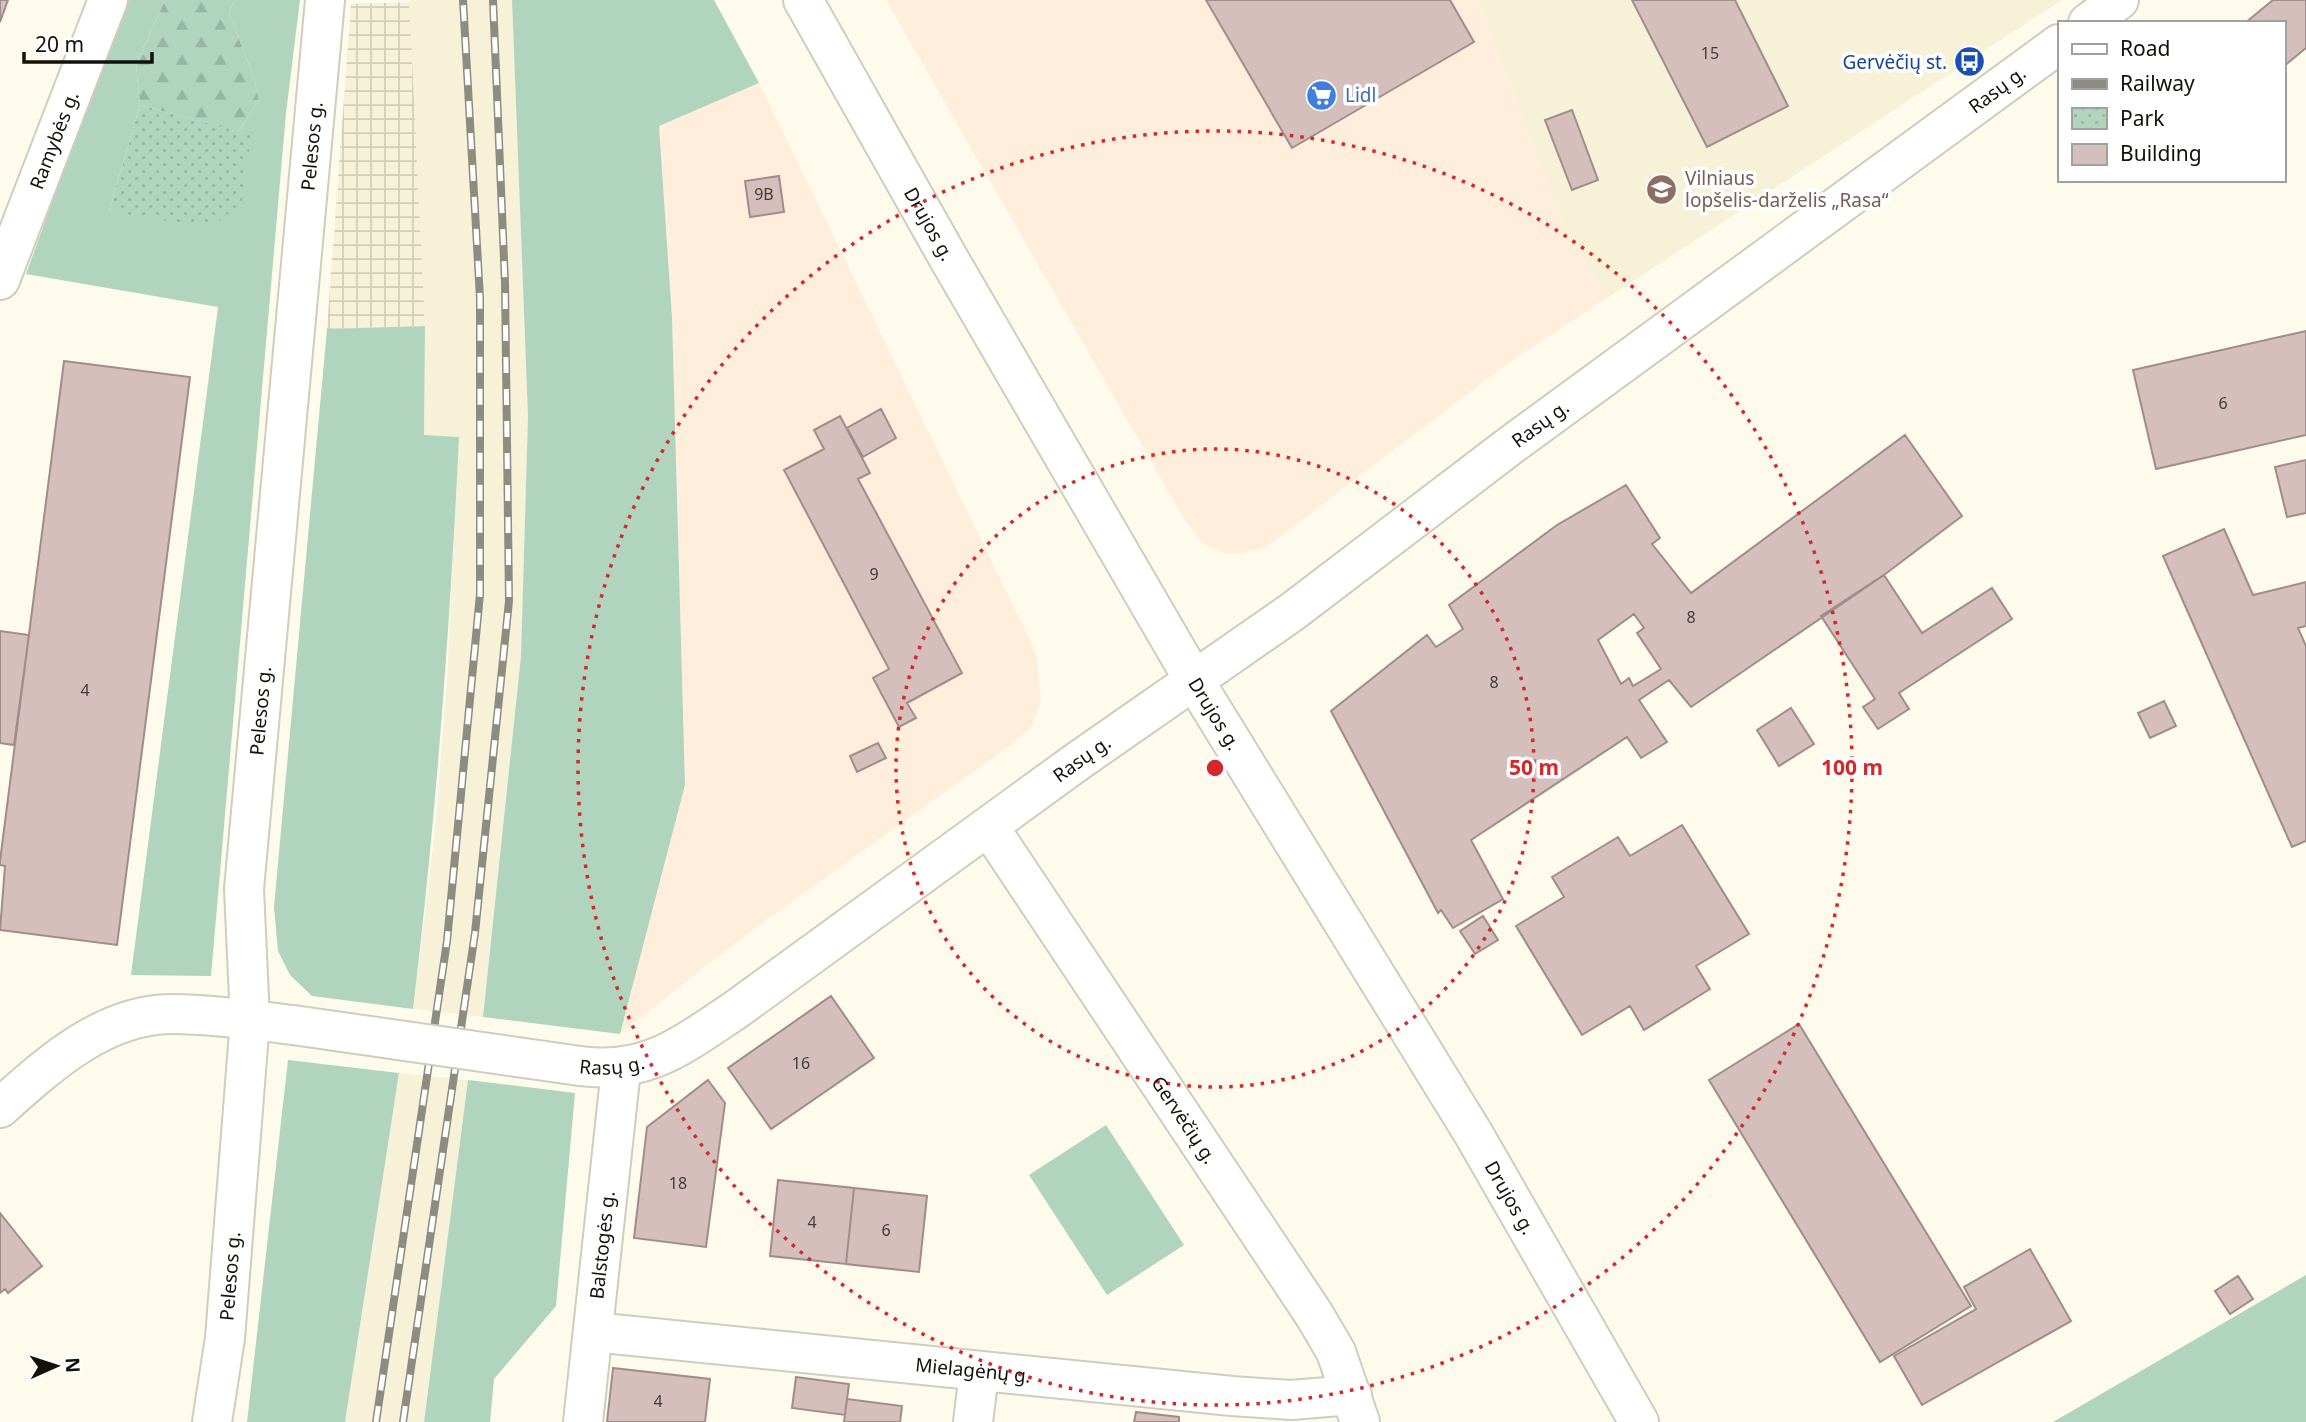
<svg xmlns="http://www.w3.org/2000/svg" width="2306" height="1422" viewBox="0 0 2306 1422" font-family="'Noto Sans',sans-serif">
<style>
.commercial{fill:#ffeedc}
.industrial{fill:url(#industrial-grid)}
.built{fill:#f6f1d7}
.green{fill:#b1d4bf}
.forest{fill:url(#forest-firs)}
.park{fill:url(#park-dots)}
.building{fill:#d4bfbd;stroke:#a08c8b;stroke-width:2;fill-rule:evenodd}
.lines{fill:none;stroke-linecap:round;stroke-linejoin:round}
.minor-casing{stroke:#d1cdbc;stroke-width:42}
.major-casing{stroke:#d1cdbc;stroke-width:42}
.minor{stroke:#fff;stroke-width:38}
.major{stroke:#fff;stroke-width:38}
.rail-casing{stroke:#8e8c82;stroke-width:8}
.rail{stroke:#fff;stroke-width:5;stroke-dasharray:16;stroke-linecap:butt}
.major-bridge-casing{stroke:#d1cdbc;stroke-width:42;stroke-linecap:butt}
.major-bridge{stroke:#fff;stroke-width:38}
.ring{fill:none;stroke:#d62828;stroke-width:3.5;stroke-dasharray:3.5 7}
.labels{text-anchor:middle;stroke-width:7;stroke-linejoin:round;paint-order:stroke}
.number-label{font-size:16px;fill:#433c38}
.transit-label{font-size:19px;fill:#164399;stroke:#fff;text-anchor:end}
.street-label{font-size:19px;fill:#13110b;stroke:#fff}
.shop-label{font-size:19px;fill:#366cbe;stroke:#fff;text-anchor:start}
.education-label{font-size:19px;fill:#785e54;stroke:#fff;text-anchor:start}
.centre{fill:#d62828;stroke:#fff;stroke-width:3.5}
.ring-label{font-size:21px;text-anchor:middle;font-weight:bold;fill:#d62828;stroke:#fff;stroke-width:7;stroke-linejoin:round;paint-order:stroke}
</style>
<defs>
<pattern id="industrial-grid" width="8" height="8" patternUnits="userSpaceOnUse" patternTransform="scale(1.75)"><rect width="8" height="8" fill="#f6f1d7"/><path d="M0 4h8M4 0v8" fill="none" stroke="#d2ceb7"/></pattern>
<pattern id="forest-firs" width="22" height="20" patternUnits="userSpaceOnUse" patternTransform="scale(1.75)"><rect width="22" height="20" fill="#b1d4bf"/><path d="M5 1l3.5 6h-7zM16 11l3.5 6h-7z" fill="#97b5a3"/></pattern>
<pattern id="park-dots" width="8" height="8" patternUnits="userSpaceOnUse" patternTransform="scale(1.75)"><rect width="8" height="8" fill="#b1d4bf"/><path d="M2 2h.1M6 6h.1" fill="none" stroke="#97b5a3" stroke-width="1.8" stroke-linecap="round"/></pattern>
</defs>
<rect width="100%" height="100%" fill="#fefbed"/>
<path class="commercial" d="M886,0H1478L1566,229L1607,298L1508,363L1266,547L1244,553H1224L1203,543L1186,522Z
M759,83L1036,653L1041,700L1032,726L1012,744L744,936L620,1034L685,785L672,317L659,126Z"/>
<path class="industrial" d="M410,2L425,326L327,329L351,4Z"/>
<path class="built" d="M409,0H512L528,416L521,656L483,1017L413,1009L435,831L447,678L459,437L424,435L425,326Z
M1478,0H2062L1607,298L1566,230Z
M399,1073L468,1080L424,1422H345Z"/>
<path class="green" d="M126,0H165L136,64L140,105L109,211L251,136L238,132L259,100L254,78L229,13L235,0H300L286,113L211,976L131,975L218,307L26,274Z
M512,0H714L759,83L659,126L672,317L685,785L620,1034L483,1017L521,656L528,416Z
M425,326L424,435L459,437C450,628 436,818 413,1009L312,996L290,975L278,951L274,907L327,329Z
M288,1060L399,1073L345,1422H247Z
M468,1080L575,1093L556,1306L494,1379L490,1422H424Z
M1106,1125L1184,1245L1107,1295L1029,1175Z
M2306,1275V1422H2053Z"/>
<path class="forest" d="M165,0H235L229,13L254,78L259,100L238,132L140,105L136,64Z"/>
<path class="park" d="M140,105L251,135L242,203L210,228L109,211Z"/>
<path class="building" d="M0,0H8L0,22Z
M1206,0H1450L1474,42L1292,148Z
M1632,0H1735L1788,106L1707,147Z
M2273,0H2306V48L2283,67V23H2245Z
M1572,110L1598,180L1572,190L1545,120Z
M779,176L784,212L750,217L745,181Z
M2306,331V435L2156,469L2133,370Z
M64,361L190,377L117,945L0,930L5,866L0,865V861Z
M881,409L896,438L863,457L847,428Z
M840,416L870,473L858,479L962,673L907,703L916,718L899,727L873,678L889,669L784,470L824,449L814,430Z
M1905,435L1962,516L1884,575L1691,707L1669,680L1639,700L1667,742L1641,758L1627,737L1471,840L1503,899L1453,928L1441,910L1438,913L1331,711L1427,635L1436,647L1463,629L1449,605L1557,525L1626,485L1660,538L1652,544L1691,593ZM1634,614L1644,628L1637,633L1661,669L1633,686L1629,678L1621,684L1598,640Z
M2306,460V513L2287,517L2275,467Z
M2224,529L2253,595L2306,582V626L2298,628L2306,646V841L2292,847L2163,556Z
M1884,575L1922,633L1992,588L2012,619L1899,693L1909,709L1878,729L1863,707L1875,699L1821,616Z
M0,631L29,635L14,745L0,743Z
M2164,701L2176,726L2150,738L2138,713Z
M1791,708L1814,744L1779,766L1757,730Z
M878,743L886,758L857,772L850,756Z
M1682,825L1749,934L1696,966L1710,989L1644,1030L1630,1006L1582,1035L1516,926L1564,897L1552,877L1618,837L1630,856Z
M1483,916L1498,940L1475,954L1460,931Z
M831,996L874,1058L771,1129L728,1068Z
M1799,1024L1971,1306L1880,1362L1709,1080Z
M708,1080L725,1103L706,1247L634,1238L647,1127Z
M778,1180L854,1188L846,1264L770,1256Z
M854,1188L927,1196L919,1272L846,1264Z
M0,1213L42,1266L8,1293L5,1289L0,1293Z
M2030,1249L2071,1321L1922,1405L1894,1356L1976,1309L1964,1287Z
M2238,1276L2253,1299L2230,1314L2215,1291Z
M613,1368L710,1379L705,1422H607Z
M796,1377L849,1384L845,1415L792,1408Z
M847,1399L902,1406L900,1422H844Z
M1136,1412L1179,1417V1422H1134Z"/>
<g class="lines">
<defs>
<g id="minor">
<path id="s1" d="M0,280L108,0"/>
<path id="s2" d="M989,827L1315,1316L1336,1352L1360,1422"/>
<path id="s3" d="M593,1332L1232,1396L1291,1400L1352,1395"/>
<path id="s4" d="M212,1422L225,1338L250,1020L244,889L325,0"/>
<path id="s5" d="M583,1422L621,1069"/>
<path d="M973,1422L979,1373"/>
</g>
<g id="major">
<path id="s6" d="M803,0L949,259L1195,682L1473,1133L1639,1422"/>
<path d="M2088,23L2119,0"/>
<path id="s7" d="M580,1066C646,1075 681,1046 734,1011L1078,761L1292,612L1511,445L2059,44"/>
<path d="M0,1108C47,1066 102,1015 170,1014C210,1014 252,1020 293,1025"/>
</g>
</defs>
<use href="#minor" class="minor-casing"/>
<use href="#major" class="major-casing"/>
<use href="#minor" class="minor"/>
<use href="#major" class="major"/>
<defs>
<path id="rail" d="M376,1422L447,941L480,594V298L463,0
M403,1422L475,933L509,601L505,283L493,0"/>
</defs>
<use href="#rail" class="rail-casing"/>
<use href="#rail" class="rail"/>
<defs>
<path id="major-bridge" d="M293,1025L580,1066"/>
</defs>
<use href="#major-bridge" class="major-bridge-casing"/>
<use href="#major-bridge" class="major-bridge"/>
</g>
<g class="ring">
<circle cx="1215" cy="768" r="319"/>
<circle cx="1215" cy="768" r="637"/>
</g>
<defs>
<symbol id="bus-disc" viewBox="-11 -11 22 22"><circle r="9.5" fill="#1a4fb4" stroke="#fff"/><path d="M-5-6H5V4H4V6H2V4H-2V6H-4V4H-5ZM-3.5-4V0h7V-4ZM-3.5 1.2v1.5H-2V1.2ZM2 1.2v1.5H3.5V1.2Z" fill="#fff"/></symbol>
<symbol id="supermarket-disc" viewBox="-11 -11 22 22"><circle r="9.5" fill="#3f7fe0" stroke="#fff"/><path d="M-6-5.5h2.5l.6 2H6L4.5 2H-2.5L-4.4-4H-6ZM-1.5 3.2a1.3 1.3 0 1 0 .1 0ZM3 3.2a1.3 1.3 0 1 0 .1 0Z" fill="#fff"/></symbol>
<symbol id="school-disc" viewBox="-11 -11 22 22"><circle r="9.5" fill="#8d6e63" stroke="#fff"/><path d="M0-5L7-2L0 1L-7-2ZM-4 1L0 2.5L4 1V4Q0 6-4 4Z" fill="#fff"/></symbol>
</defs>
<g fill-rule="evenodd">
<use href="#bus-disc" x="1952" y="44" width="35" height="35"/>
<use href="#supermarket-disc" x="1304" y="78" width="35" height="35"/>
<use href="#school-disc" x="1644" y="172" width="35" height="35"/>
</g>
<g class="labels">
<g class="number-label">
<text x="1710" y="59">15</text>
<text x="764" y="200">9B</text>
<text x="2223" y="409">6</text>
<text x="874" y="580">9</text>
<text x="1691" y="623">8</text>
<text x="1494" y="688">8</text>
<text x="85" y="696">4</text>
<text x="801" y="1069">16</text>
<text x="678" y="1189">18</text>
<text x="812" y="1228">4</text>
<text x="886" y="1236">6</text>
<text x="658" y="1407">4</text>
</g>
<g class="transit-label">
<text x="1947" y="69">Gervėčių st.</text>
</g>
<g class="street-label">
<text dy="7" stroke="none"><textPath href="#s7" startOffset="1732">Rasų g.</textPath></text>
<text dy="7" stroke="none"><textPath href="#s1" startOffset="150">Ramybės g.</textPath></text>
<text dy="7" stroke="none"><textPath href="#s4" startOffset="1281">Pelesos g.</textPath></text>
<text dy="7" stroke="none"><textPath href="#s6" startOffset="257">Drujos g.</textPath></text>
<text dy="7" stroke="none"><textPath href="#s7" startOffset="1166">Rasų g.</textPath></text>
<text dy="7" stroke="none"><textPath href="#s4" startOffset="714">Pelesos g.</textPath></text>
<text dy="7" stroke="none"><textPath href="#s6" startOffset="824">Drujos g.</textPath></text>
<text dy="7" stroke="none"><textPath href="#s7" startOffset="598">Rasų g.</textPath></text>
<text dy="7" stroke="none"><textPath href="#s7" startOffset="32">Rasų g.</textPath></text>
<text dy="7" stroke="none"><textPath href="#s2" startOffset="352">Gervėčių g.</textPath></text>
<text dy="7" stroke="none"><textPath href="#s6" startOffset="1391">Drujos g.</textPath></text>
<text dy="7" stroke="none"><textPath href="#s5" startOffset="178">Balstogės g.</textPath></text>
<text dy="7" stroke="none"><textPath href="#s4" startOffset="147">Pelesos g.</textPath></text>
<text dy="7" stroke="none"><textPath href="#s3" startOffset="382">Mielagėnų g.</textPath></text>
</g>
<g class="shop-label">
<text x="1345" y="102">Lidl</text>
</g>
<g class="education-label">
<text x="1685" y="185">Vilniaus<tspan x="1685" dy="22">lopšelis-darželis „Rasa“</tspan></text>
</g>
</g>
<circle cx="1215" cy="768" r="10" class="centre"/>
<g class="ring-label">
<text x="1534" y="775">50 m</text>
<text x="1852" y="775">100 m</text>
</g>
<rect x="2058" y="21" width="228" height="161" fill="#ffffff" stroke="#a1a09d" stroke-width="2"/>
<rect x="2072" y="44" width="35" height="10" fill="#ffffff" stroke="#a1a09d" stroke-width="2"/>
<text x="2120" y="56" font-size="21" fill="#13110b">Road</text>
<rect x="2072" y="79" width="35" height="10" fill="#8e8c82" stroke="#a1a09d" stroke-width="2"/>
<text x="2120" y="91" font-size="21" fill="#13110b">Railway</text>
<rect x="2072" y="108" width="35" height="21" fill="url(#park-dots)" stroke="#a1a09d" stroke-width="2"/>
<text x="2120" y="126" font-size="21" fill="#13110b">Park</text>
<rect x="2072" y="144" width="35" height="21" fill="#d4bfbd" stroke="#a1a09d" stroke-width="2"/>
<text x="2120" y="161" font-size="21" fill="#13110b">Building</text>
<g transform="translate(56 1366) rotate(87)" stroke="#ffffff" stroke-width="5" paint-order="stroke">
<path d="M0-5L12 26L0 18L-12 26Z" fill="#13110b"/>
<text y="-10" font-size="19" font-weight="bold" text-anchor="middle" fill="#13110b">N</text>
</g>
<path d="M24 52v10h128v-10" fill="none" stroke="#13110b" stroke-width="3.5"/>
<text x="35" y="52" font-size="21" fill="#13110b" stroke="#ffffff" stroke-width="5" paint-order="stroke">20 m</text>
</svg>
